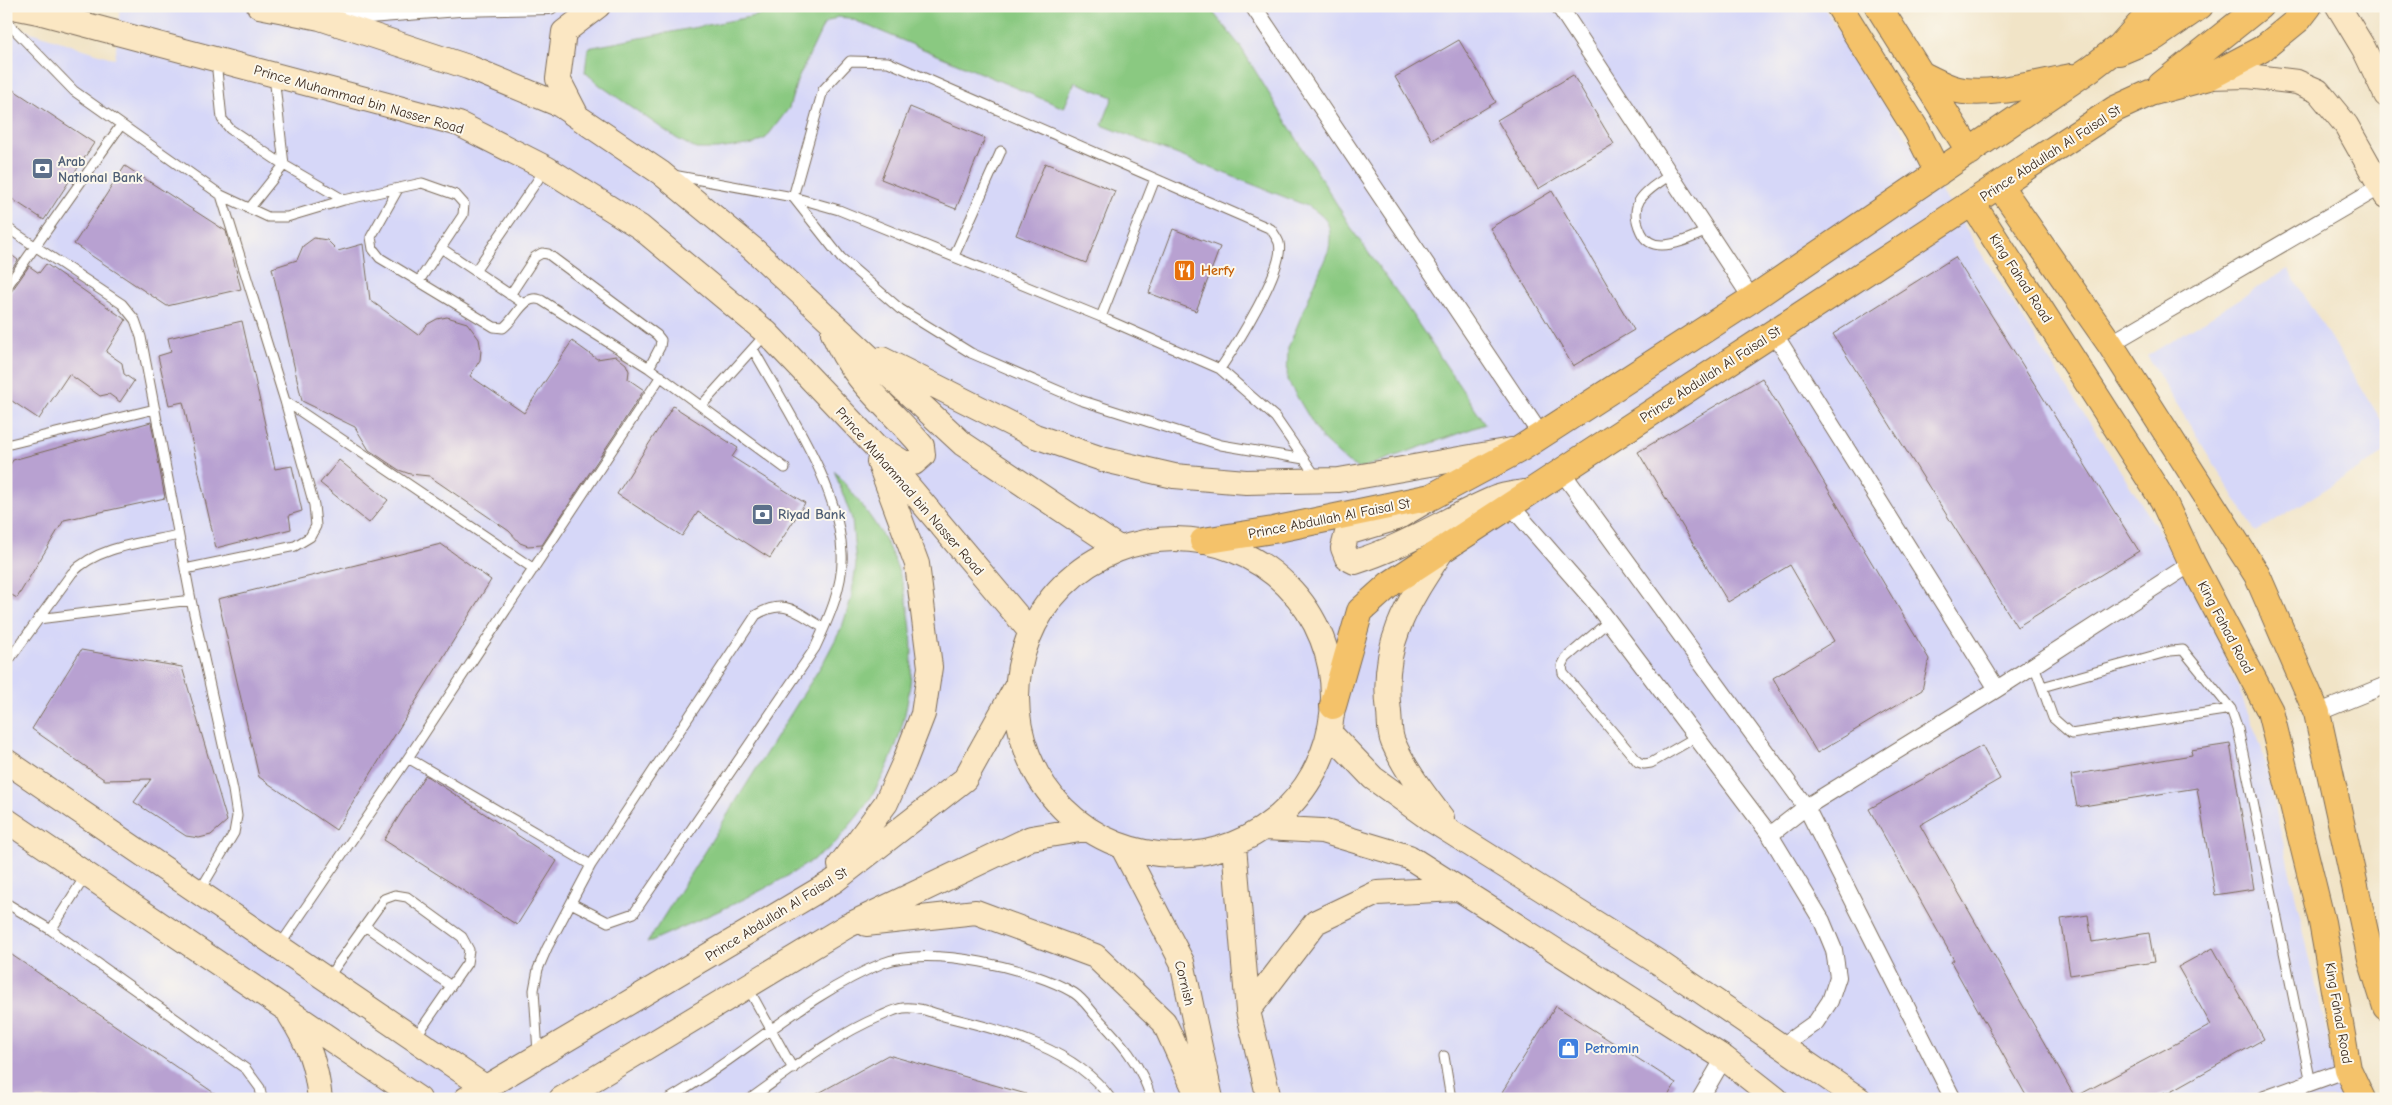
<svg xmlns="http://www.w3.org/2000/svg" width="2392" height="1105" viewBox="0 0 2392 1105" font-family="'Comic Neue',sans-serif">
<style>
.built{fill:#d6d7f8}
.green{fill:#8ac981;stroke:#627a50}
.building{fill:#b8a1d1}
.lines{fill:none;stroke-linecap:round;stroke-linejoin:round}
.lane-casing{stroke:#7b6b59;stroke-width:11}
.street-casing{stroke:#7b6b59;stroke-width:18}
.secondary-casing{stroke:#7b6b59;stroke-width:26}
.primary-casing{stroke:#7b6b59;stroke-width:28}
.lane{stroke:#fff;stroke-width:9}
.street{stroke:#fff;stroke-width:16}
.secondary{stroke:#fbe7c3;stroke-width:24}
.primary{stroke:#f4c26a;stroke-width:26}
.labels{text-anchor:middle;stroke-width:4;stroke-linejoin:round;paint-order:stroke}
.street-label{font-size:14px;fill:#3b2a1e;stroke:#fbf7ec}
.service-label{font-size:14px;font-weight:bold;fill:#4e5e75;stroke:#fbf7ec;text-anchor:start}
.food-label{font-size:14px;font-weight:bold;fill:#c56008;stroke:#fbf7ec;text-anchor:start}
.shop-label{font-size:14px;font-weight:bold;fill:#366cbe;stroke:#fbf7ec;text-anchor:start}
</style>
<rect width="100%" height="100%" fill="#fbf7ec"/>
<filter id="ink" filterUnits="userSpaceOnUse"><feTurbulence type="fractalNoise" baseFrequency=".02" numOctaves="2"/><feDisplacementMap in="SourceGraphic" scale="10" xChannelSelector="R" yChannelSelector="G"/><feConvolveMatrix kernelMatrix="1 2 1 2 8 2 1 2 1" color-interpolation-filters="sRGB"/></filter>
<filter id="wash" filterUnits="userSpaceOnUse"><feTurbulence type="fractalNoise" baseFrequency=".0096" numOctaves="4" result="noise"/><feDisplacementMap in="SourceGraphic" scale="20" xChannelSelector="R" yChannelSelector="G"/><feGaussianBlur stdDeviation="1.12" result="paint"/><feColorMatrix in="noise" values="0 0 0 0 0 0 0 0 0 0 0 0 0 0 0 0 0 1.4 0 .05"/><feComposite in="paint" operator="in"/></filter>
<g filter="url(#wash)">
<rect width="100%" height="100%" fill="#f1e4c7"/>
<path class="built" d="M120,6H1823L2205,603L2261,746L2332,1055L2352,1099H6V24L115,59Z
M2288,269L2386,428V452L2256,532L2147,356Z"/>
<path class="green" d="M807,6H1203L1212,11L1240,46L1355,234L1399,295L1485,424L1359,469L1347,462L1322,439L1287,380L1288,348L1329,249C1332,225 1329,220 1310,207L1102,125L1113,97L1075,82L1064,108L849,18L837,17L824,24L797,81L789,108L766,138L754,144L717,149H696L676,138L601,86L585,72L588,48Z
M834,470C856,498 879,524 893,557C930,642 911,755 851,824C844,832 837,843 828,849C774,890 708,915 647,943L824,661L842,627L851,599L856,565L852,519Z"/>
<g id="blocks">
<path class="building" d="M1459,40L1496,102L1432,140L1395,77Z
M1573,75L1614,144L1538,189L1497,120Z
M6,85L94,143L44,220L6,195Z
M910,107L985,138L956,209L881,179Z
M1045,163L1115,191L1086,263L1016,235Z
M125,166L226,231L241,289L167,306L74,244Z
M1552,191L1634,330L1573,366L1490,228Z
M1173,229L1220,247L1196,311L1149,293Z
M314,238L327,240L338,251L363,244L370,300L418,335L428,324L437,319L447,317L467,323L479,339L481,350L480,360L470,376L524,413L572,341L597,359L616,356L626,364L629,371L628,379L644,390L542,545L528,546L520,543L509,531L429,476L410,474L399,470L369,450L355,427L302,401L272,268L297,260L303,246Z
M6,251L18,260L6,277Z
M1955,257L2139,551L2017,627L1833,334Z
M46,264L126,320L106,352L122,363L124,374L134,381L120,402L109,394L100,396L69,374L39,419L6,397V294L11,292L29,266L39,273Z
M242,321L275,469L292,466L302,511L289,515L291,529L216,548L183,402L169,405L158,356L171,352L168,338Z
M1762,378L1929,659L1922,690L1817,753L1773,678L1834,641L1790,565L1728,602L1638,452Z
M673,406L738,448L732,457L805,503L770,558L698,512L682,536L617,494Z
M151,422L165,498L64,520L17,598L6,592V471L13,460Z
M339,460L388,500L369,523L320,483Z
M441,544L491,580L336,830L259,777L218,599Z
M81,650L182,667L227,821L211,835L199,838L186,836L134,802L151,779L105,780L32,729Z
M2230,744L2254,889L2215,895L2197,788L2077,807L2071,775L2192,755L2191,750Z
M1982,746L2000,779L1920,825L2075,1097L2211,1025L2178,967L2213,948L2264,1039L2166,1094L2165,1092L2154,1099H2028L1951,962L1954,960L1869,809Z
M425,775L557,861L517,925L384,840Z
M2088,915L2092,942L2149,933L2154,962L2070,975L2061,919Z
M6,951L223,1099H6Z
M1556,1006L1676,1083L1666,1099H1513L1502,1092Z
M888,1055L1026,1094L1025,1099H808Z"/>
</g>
</g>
<g filter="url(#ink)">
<use href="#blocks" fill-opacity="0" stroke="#7b6b59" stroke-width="1"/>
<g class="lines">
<defs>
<path id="lane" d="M6,21L74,91L221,195L268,217H287L344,200
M216,61L222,119L230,129L284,165L249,209
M274,76L284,165L344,200L422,183L456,195L464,204L463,215L419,281
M673,175L793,197L839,210L1101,317L1220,369L1275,417L1317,478
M1670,175C1647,191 1626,201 1641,232C1645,241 1652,245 1662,245C1677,245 1693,237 1707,231
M398,189L371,237L373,249L380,258L494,327L503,328C516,319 524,293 541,300L649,368L785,468
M6,227L122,304L135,320L141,337L191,600L233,790L237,816L234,833L199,892
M441,248L524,304
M954,256L1001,151
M476,270L546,168
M6,288L121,125
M510,295L535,257L542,253L548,254L657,335L661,340L660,347L649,368
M1101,317L1155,179
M1220,369C1235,347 1286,267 1279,243C1278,239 1274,234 1271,229L888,62L850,61L823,90L793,197L841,258L900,309L971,353L1080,400L1221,445L1304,459
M285,401L534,569
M701,406L766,334
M6,445L155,409
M185,569L295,546L310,537L316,526L314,505L285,401L221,195
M38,619L191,600
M1609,621L1566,658L1562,666L1563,673L1638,762L1644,764L1651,763L1696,737
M6,664L72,573C98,546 143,543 178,535
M2034,665L2053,718L2071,734L2231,709
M2042,687L2170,651L2183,650L2231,709L2238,729L2311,1083
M408,758L591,865
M6,903L51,930L246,1069L260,1088L262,1099
M571,903L608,922L634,913L815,648C828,620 844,585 842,553C839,484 786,409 753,349
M365,926L451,986
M51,930L86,875
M280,945L408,758L661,376
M327,979L384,899L395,895L407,897L462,937L469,950L467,963L415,1038
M747,986L793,1069
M538,1053L534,990L538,969L547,948L591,865L756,615C786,597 797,613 824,628
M1444,1056L1451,1099
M669,1099C742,1057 805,995 883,963C929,945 1033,968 1074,993C1082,998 1089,1008 1095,1015C1119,1040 1142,1064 1151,1099
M750,1099C792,1069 833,1036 881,1016C888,1013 896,1009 903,1008C917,1006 934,1013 947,1017C1004,1031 1075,1048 1111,1099"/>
<path id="street" d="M1253,6L1541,435
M1559,6L1752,299
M330,18L459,8L550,6
M1774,333L1997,689
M2110,344L2381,186
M1562,472L1806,807L1953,1099
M1511,506L1592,599L1770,835L1822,921L1834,950L1838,977L1830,1001L1816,1022L1782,1046
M2317,713L2386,685
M1770,835L1806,807L1997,689L2192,563
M1700,1099L1724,1058
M2265,1099L2348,1069"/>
<path id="secondary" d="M8,6L38,12L459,124L546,168L640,227L767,333L873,444L1030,631
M259,6L320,18L468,67L560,105L661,173L753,249L963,444L1119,548
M2338,6L2364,49L2386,95
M2209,77L2248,76L2297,82L2318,91L2346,125L2386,196
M577,116L558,79L564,32L598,6
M833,333C853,382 889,407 922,446L923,455L914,463H904L883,450
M882,359L1035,436L1105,460L1174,476L1246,482L1339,480L1511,450
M1426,501L1397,518L1347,533L1343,548L1347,558L1355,562C1404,547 1446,519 1493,499C1504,494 1518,493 1531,491
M1017 697a158 158 0 1 1 316 0a158 158 0 1 1-316 0Z
M1442,551C1407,604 1380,644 1389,712C1390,721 1389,733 1393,742C1405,770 1424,794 1442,818
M1329,732L1373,778L1430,819L1661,964L1859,1099
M6,761L485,1087
M6,820L419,1099
M1265,828L1322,831L1409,857L1724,1058L1776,1099
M1234,846L1248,1011L1269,1099
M1123,848L1182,962L1211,1099
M840,865L886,803L904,763L923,714L930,667L917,564L879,462
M866,924L976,912L1095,956L1164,1022L1199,1099
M1248,1011L1316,922L1377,893L1457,889
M290,1015C309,1045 316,1063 320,1099
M466,1099L834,881L965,779L1016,687
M561,1099L847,926L1031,838L1086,829"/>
<path id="primary" d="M1839,6L1917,131L1938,173
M1878,6L1970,152
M2119,52L2155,37L2200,6
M1919,73C1929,78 1940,84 1951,88C1981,99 2039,83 2071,77
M2161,85L2260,6
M1999,185L2110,344L2257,575L2317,713L2371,959L2386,1007
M1972,203L2163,500L2192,563L2270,711L2322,922L2348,1069L2362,1099
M1203,541L1273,530L1431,497L1520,449L1752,299L2090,69L2120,46L2156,6
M1333,706L1360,611L1390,584L2115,109L2150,93L2209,77L2262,49L2299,19L2309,6"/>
</defs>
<use href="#lane" class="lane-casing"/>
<use href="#street" class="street-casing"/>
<use href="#secondary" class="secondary-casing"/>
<use href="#primary" class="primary-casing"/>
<use href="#lane" class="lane"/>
<use href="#street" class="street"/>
<use href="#secondary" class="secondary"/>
<use href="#primary" class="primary"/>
</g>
</g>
<defs>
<symbol id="bank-square" viewBox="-11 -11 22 22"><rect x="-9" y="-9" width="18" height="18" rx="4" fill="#5c6f8a" stroke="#fbf7ec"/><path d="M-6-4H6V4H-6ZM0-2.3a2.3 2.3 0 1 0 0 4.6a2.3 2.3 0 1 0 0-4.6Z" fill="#fff"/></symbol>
<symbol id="restaurant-square" viewBox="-11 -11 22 22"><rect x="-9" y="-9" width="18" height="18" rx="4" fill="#e8710a" stroke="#fbf7ec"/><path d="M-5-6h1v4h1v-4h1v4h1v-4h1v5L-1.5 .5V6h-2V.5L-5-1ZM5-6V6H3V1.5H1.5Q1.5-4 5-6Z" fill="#fff"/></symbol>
<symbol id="shop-square" viewBox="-11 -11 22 22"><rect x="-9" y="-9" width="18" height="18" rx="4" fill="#3f7fe0" stroke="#fbf7ec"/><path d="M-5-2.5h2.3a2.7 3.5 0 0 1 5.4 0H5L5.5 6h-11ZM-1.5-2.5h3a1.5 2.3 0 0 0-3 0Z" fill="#fff"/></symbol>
</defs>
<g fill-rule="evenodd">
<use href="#bank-square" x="30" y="156" width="25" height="25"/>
<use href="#restaurant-square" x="1172" y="258" width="25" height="25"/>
<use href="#bank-square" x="750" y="502" width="25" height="25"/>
<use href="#shop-square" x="1556" y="1036" width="25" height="25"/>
</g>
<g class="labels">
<g class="street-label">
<text transform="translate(359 99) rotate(16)" y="5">Prince Muhammad bin Nasser Road</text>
<text transform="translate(2050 153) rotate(-33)" y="5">Prince Abdullah Al Faisal St</text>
<text transform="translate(2021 278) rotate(57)" y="5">King Fahad Road</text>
<text transform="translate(1710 374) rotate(-33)" y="5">Prince Abdullah Al Faisal St</text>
<text transform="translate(910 491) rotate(49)" y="5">Prince Muhammad bin Nasser Road</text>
<text transform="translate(1329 518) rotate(-11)" y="5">Prince Abdullah Al Faisal St</text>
<text transform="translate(2226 627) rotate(62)" y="5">King Fahad Road</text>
<text transform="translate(776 914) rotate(-32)" y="5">Prince Abdullah Al Faisal St</text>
<text transform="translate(1185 983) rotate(76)" y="5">Cornish</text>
<text transform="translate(2339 1013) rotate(80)" y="5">King Fahad Road</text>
</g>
<g class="service-label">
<text x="58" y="166">Arab<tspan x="58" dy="16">National Bank</tspan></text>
<text x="778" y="519">Riyad Bank</text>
</g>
<g class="food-label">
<text x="1201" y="275">Herfy</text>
</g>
<g class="shop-label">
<text x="1585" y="1053">Petromin</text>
</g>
</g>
<rect width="2392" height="1105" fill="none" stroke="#fbf7ec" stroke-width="25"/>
</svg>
